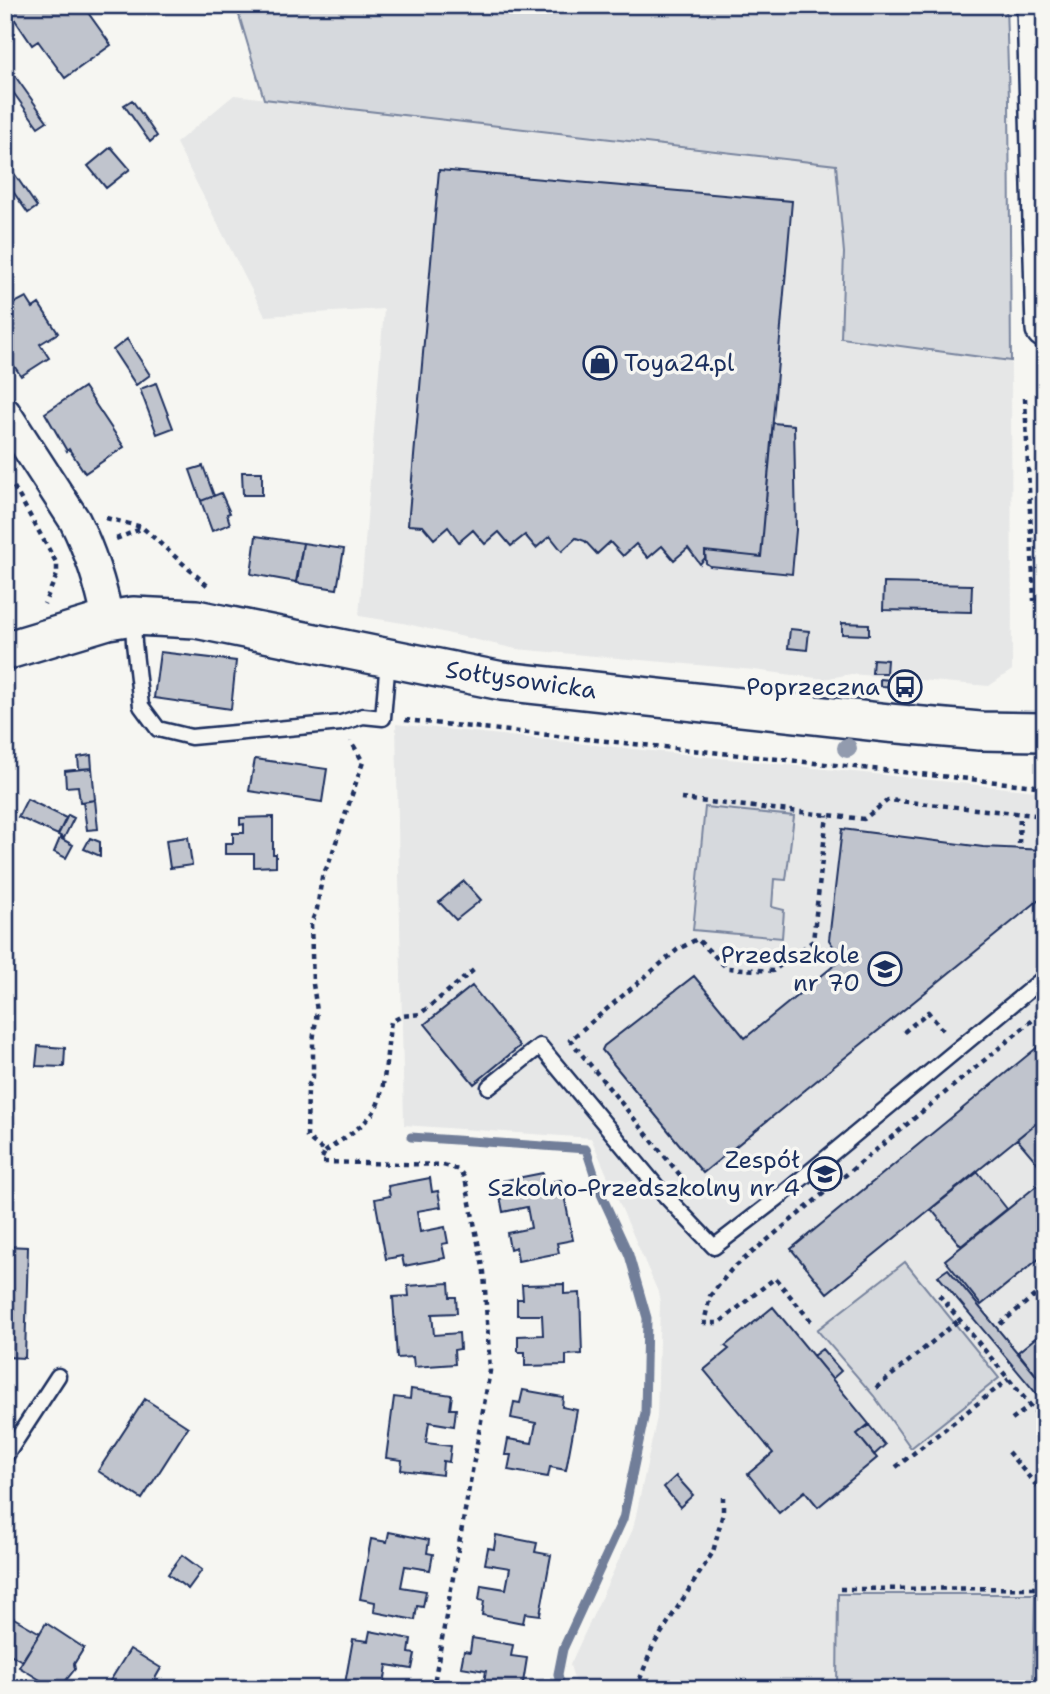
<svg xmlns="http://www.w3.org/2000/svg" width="1050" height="1694" viewBox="0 0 1050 1694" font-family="'Shantell Sans',sans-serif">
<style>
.built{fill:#e6e7e7}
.green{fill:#d6d9dd;stroke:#78849e;stroke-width:2}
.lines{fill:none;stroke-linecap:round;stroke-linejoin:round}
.stream{stroke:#717e99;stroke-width:9}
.building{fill:#c0c4cd;stroke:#1b2f5e;stroke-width:2}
.service-casing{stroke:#1b2f5e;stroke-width:19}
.minor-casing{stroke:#1b2f5e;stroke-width:35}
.tertiary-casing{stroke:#1b2f5e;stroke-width:42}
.path{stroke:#1b2f5e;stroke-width:4.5;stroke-dasharray:5 5;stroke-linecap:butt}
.service{stroke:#f6f6f2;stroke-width:14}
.minor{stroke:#f6f6f2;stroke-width:30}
.tertiary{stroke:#f6f6f2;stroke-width:37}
.tree{fill:#929bae}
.labels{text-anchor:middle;stroke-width:7;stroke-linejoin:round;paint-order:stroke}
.poi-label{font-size:24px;fill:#1b2f5e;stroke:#f6f6f2;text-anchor:end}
.street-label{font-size:24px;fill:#1b2f5e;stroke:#f6f6f2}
</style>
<rect width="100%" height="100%" fill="#f6f6f2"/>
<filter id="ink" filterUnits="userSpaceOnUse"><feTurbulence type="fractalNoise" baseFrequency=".0143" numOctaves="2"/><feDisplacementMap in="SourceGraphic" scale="14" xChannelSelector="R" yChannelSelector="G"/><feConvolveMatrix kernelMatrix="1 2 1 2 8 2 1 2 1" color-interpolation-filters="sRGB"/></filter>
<g filter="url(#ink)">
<path class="built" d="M234,95L837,165L844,253L841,338L1011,361L1012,670L989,686L851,674L824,679L754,670L516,649L403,623L359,616L384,309L265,316L176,143Z
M396,724L1045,792V1689H577L570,1665L633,1529L657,1417L660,1302L658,1292L591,1138L404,1125Z"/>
<path class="green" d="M236,5H1006L1009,99L1011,361L841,338L844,253L836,165L264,99Z
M705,807L794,816L786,880L774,879L772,907L784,910L782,938L693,930Z
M905,1262L999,1378L911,1448L874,1396L817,1330Z
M838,1594H1035L1033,1689H837Z"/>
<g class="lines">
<path class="stream" d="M411,1137L586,1149L600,1192L629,1255L647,1318L645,1413L623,1519L563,1649L558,1674L561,1689"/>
</g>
<path class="building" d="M5,5H87L84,7L111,45L65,78L38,41L32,45Z
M5,62L47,121L38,127L5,81Z
M132,100L157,136L150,142L124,105Z
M111,147L130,169L106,188L88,166Z
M5,160L37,207L28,213L5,180Z
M439,170L792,201L761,557L705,551V558L700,564L688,548L674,560L662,546L648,558L636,544L623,556L610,542L597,554L585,541L576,538L562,551L550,536L536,548L525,535L511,546L499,532L485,544L473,530L459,542L448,527L434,539L423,526L408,525Z
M26,297L33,308L39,304L58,333L40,344L49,358L21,376L5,353V308Z
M127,339L150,375L136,385L113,350Z
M156,383L173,428L157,434L140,389Z
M84,387L124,447L85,473L69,449L67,451L45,413Z
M773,423L794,425L796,530L792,574L710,566L706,563L705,551L761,557Z
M203,466L214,496L201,501L190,470Z
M242,472H262V495H243Z
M221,493L230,513L227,514L230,524L212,531L201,501Z
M256,536L303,543L296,582L251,574Z
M303,543L344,549L337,589L297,583Z
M884,583L972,585L971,612L883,610Z
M842,623L869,624V635L842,634Z
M790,629L809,631L807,650L788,648Z
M160,652L236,661L231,709L154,698Z
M873,659L887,660L886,673H872Z
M880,679L900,681V687L880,686Z
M91,755L92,768L79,769L78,757Z
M255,759L327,769L322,802L249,791Z
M92,768L95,800L80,802L78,786L66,787L65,771Z
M27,799L66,818L58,835L18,817Z
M95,800L98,829L87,830L83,802Z
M68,815L74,818L64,838L58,835Z
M273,817V854H276V866L254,867V854H225V843H233V833H244V824L240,825V818Z
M842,829L983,847L1045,850V895L703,1173L602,1050L604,1046L694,976L745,1038L842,959L829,940Z
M188,837L192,865L170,868L166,840Z
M60,838L73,845L66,858L54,852Z
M90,838L100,842V856L84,849Z
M464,881L481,900L456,920L439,902Z
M472,986L520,1046L474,1084L425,1024Z
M1045,1041V1116L827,1293L791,1249Z
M38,1046L65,1048L64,1067L36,1066Z
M1045,1116V1172L1017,1139Z
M978,1172L1007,1209L961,1246L931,1209Z
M543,1173L545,1183L561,1180L573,1240L557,1243L559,1253L518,1261L516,1247L510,1249L507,1233L531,1228L527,1207L503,1212L500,1196L505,1195L502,1181Z
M430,1178L432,1192L438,1191L441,1207L417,1211L420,1232L445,1227L448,1243L442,1244L445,1258L404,1266L402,1256L386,1259L375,1199L390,1196L388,1186Z
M1045,1179V1254L981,1305L945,1260Z
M5,1246L28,1247L25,1358L5,1357Z
M948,1269L1045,1386V1404L938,1276Z
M449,1283L450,1297H456L457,1313L432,1314L434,1335L459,1333L460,1349L454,1350L455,1364L414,1367L413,1357L397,1358L393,1297L409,1296L408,1286Z
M564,1284V1294L580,1293L582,1354L566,1355V1365L525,1366V1352H518V1336L543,1335L542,1315H517V1299H523L522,1285Z
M773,1307L869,1424L857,1434L877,1458L818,1507L805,1491L779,1513L748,1474L773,1453L704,1370L729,1349L725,1346Z
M1045,1330V1386L1018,1352Z
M822,1349L841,1371L832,1379L813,1356Z
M411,1389L452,1395L450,1409H456L454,1426L429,1422L426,1443L451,1446L449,1462L443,1461L442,1475L401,1470L402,1460L386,1458L394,1397L410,1399Z
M523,1390L563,1397L562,1407L577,1410L566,1470L550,1467L548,1477L508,1470L511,1455H505L508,1439L532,1443L536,1423L511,1418L514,1402L520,1403Z
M145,1399L188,1427L142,1499L98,1471Z
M869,1425L885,1445L874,1455L857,1434Z
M676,1476L693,1495L680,1507L664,1487Z
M389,1532L429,1540L427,1553L433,1554L430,1570L405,1566L401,1587L426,1591L423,1607L417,1606L415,1620L374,1612L375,1602L360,1599L371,1539L387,1542Z
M496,1535L537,1543L535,1552L551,1555L540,1615L525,1613L523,1623L482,1615L484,1601L479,1600L481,1585L506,1589L510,1568L485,1564L488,1548L494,1549Z
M182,1555L202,1570L188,1589L168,1574Z
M5,1613L40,1633L22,1661L5,1651Z
M46,1623L84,1648L74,1664L75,1669L59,1689H55L19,1667Z
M370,1631L411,1639L409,1653L415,1654L412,1669L387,1665L384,1685L402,1689H344L353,1639L368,1641Z
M472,1638L513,1645L511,1656L527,1658L522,1689H483L486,1671L461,1667L464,1651L470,1652Z
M130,1649L161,1668L149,1689H105Z"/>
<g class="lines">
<defs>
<path id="service" d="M133,617L134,643L141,706L158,729L191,737L341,723L363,716L383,718L388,660
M489,1087L540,1046L657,1187L714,1247L783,1194L1045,977
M5,1457L58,1376"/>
<path id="minor" d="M5,413L75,521C91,553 101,585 108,620"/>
<path id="tertiary" d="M1036,5L1045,329
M5,651L108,620L133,616L196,619L502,681L888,723L980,731L1045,732"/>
</defs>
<use href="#service" class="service-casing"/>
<use href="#minor" class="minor-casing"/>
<use href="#tertiary" class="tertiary-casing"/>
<path class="path" d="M1025,398L1034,601
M14,487L57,564V575L44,604
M106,518L142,527
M116,539L143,528L208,586
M405,720L1045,787
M681,799L864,819L888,800L1045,816
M1019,844L1020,814
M904,1032L928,1012L945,1033
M325,1152C341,1140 360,1129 372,1114C387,1096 386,1045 391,1022L402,1016L420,1014L475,969
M322,1158L325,1152L307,1137L308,1086L313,1077V1042L317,1011L313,984L311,923L317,909L322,877L329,863L363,762L351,741
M323,1162L443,1165C455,1168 463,1170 466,1183L484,1272L490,1371L433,1689
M680,1175L570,1040L677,950L697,939L727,968L773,971L813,941L827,815
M939,1295L1045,1423
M811,1321L775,1278L719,1323H704L710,1296L731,1270L1045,1010
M1000,1324L1045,1287
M876,1388L959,1320
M1012,1420L1031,1405
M1008,1452L1042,1492
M896,1467L1009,1379
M840,1589L1040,1588
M636,1689L653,1646L713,1552L723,1513V1497
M1040,1689L1042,1492L1045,1490"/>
<use href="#service" class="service"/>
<use href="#minor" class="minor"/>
<use href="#tertiary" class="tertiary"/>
</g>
<circle class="tree" cx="847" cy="748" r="10"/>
</g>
<defs>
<symbol id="shop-ring" viewBox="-11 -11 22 22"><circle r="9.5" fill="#f6f6f2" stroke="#1b2f5e" stroke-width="1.5"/><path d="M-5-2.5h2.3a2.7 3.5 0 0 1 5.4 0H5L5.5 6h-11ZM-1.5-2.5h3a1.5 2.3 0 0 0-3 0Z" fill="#1b2f5e"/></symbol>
<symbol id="bus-ring" viewBox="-11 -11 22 22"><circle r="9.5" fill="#f6f6f2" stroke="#1b2f5e" stroke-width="1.5"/><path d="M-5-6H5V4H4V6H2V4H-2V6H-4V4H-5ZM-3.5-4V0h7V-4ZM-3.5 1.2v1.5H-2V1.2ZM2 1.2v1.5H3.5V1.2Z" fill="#1b2f5e"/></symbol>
<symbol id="school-ring" viewBox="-11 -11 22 22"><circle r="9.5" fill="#f6f6f2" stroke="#1b2f5e" stroke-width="1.5"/><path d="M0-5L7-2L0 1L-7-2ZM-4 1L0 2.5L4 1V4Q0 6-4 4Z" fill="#1b2f5e"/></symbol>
</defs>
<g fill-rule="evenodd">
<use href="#shop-ring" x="581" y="344" width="38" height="38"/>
<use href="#bus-ring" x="886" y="668" width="38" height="38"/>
<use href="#school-ring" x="866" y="950" width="38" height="38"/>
<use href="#school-ring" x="806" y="1155" width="38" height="38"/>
</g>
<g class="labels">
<g class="poi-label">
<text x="624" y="371" text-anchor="start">Toya24.pl</text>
<text x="880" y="695">Poprzeczna</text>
<text x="860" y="963">Przedszkole<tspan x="860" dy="28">nr 70</tspan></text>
<text x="800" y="1168">Zespół<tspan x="800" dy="28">Szkolno-Przedszkolny nr 4</tspan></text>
</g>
<g class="street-label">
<text transform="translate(521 680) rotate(8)" y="8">Sołtysowicka</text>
</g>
</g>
<rect width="1050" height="1694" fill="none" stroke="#f6f6f2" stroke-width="28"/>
<rect x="14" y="14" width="1022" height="1666" fill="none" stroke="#1b2f5e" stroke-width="2.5" filter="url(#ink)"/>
</svg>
